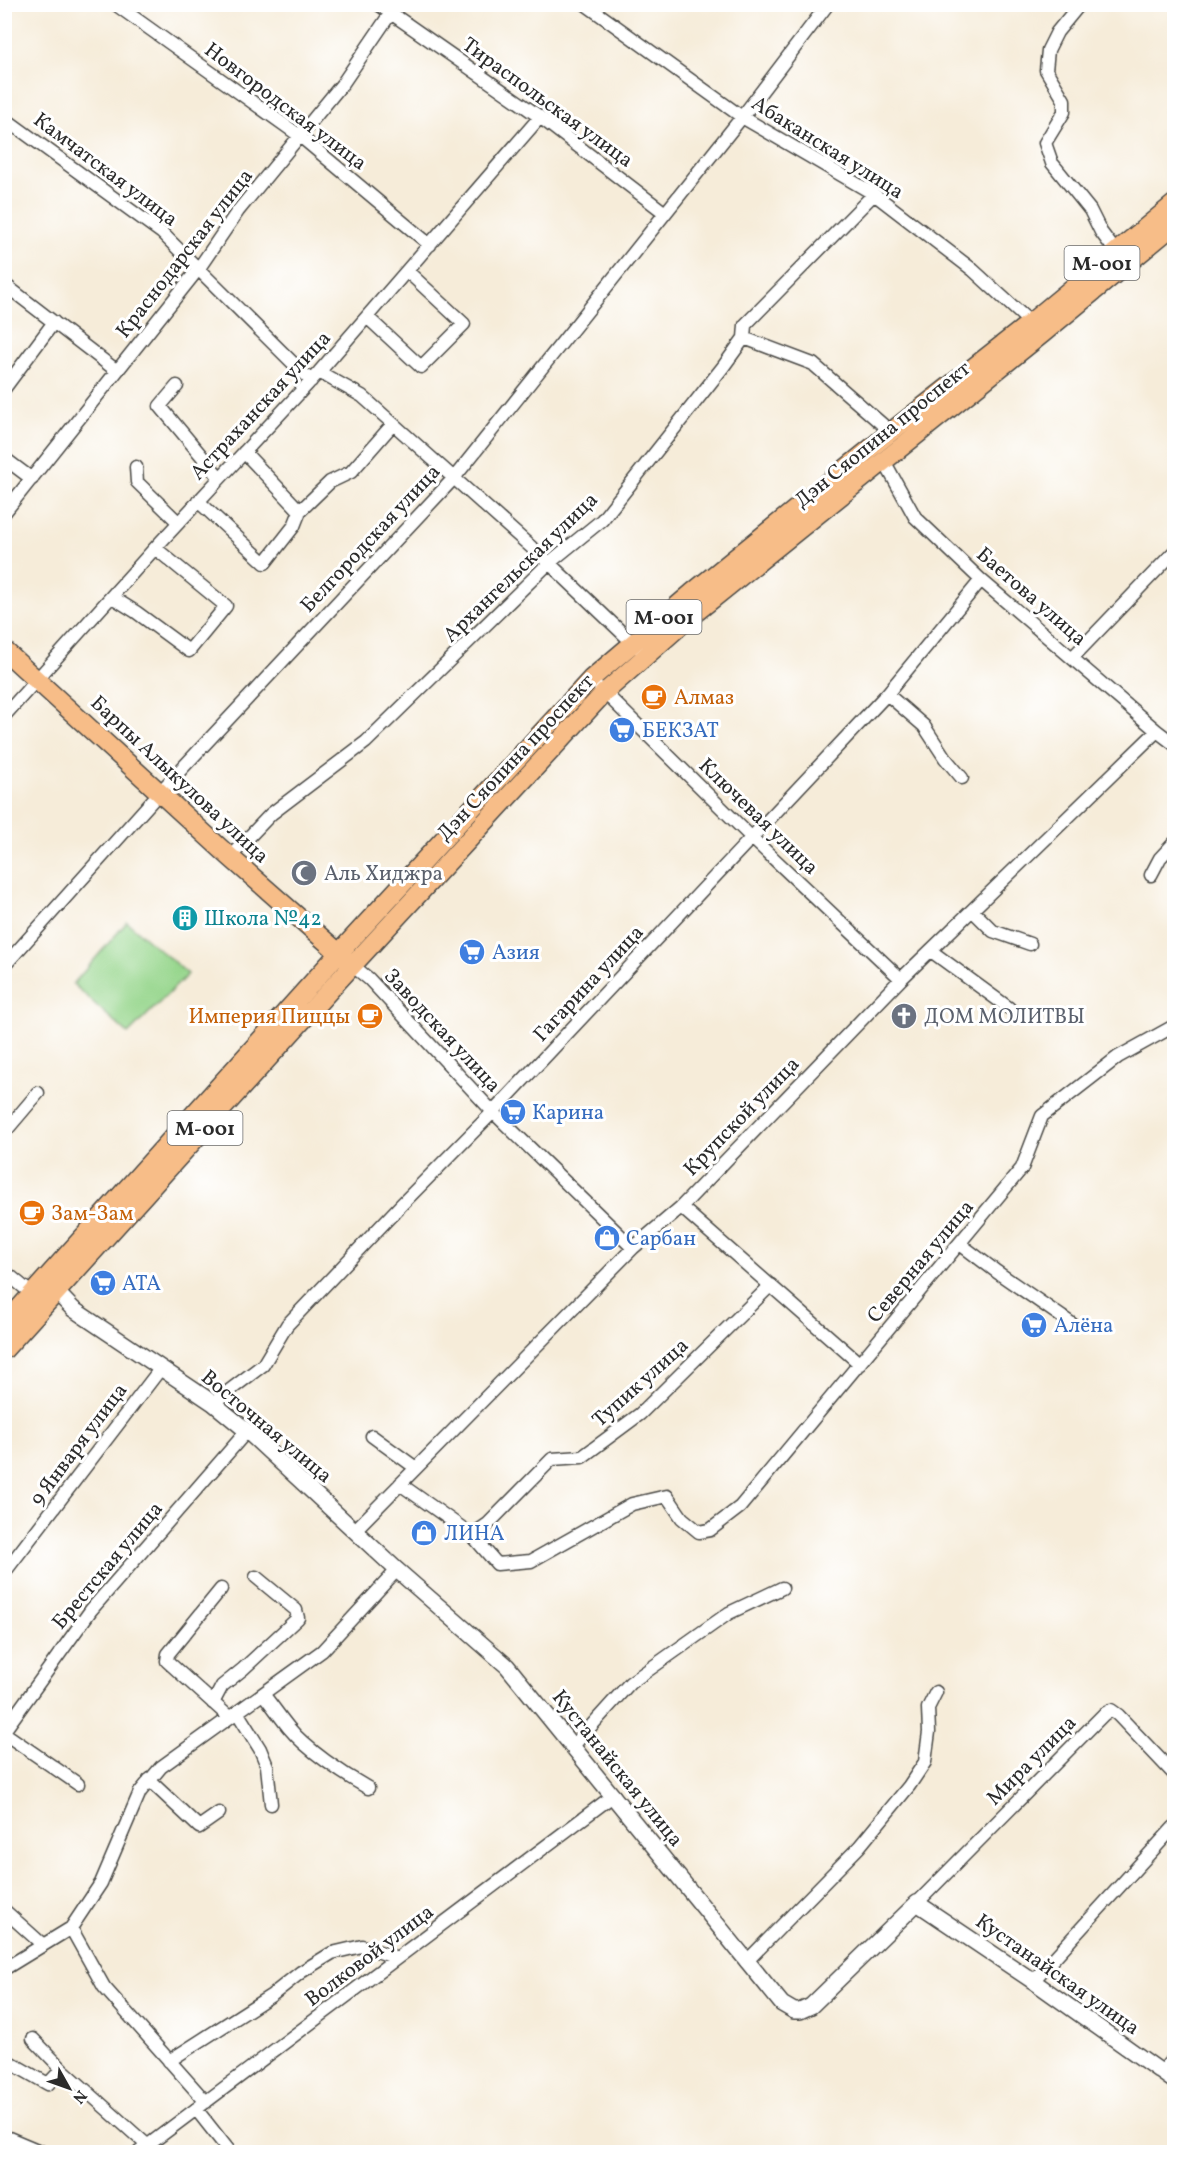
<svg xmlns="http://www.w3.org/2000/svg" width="1179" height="2157" viewBox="0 0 1179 2157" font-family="Vollkorn,serif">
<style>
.green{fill:#96d68c;stroke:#60805c;stroke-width:1.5}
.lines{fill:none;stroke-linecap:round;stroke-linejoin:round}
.minor-casing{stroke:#494845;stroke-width:15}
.tertiary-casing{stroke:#494845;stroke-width:18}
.primary-casing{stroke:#494845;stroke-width:21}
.minor{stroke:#fff;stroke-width:12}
.tertiary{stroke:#fff;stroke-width:15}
.primary{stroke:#f7bd88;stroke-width:18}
.labels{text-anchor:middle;stroke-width:6;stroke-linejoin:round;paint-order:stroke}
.shield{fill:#fff;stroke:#6b6b6b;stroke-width:1.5}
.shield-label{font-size:20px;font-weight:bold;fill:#2b2b2b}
.street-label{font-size:21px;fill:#2b2b2b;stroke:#fff}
.food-label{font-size:21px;fill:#c56008;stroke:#fff;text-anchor:start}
.shop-label{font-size:21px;fill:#366cbe;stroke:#fff;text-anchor:start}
.worship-label{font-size:21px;fill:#5b616d;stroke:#fff;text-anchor:start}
.culture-label{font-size:21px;fill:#0d838f;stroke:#fff;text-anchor:start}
</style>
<rect width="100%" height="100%" fill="#fff"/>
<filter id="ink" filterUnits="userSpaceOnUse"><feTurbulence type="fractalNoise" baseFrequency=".0167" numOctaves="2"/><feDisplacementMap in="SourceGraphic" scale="12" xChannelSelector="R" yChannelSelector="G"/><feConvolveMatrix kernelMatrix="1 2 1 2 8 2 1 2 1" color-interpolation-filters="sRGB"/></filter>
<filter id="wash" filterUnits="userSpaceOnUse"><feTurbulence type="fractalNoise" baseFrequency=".008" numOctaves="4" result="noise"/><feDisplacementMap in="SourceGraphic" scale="24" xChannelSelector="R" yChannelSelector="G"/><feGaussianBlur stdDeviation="1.35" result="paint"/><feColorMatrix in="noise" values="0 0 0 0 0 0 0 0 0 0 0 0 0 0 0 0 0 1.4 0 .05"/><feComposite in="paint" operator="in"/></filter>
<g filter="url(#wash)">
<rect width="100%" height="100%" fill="#f6ecd9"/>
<path class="green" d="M127,922L188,974L128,1034L73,984Z"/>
</g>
<g filter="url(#ink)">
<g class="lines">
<defs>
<path id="minor" d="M115,4L300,136L430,245
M378,4L540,117L665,213
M585,4L742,117L874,194L973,270L1034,326
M1080,4L1057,32L1048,50L1046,70L1064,100V112L1045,143L1052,163L1090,210L1101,232L1116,252
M4,118L162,233L311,381
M4,284L117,371
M367,317L421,367L464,324L407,271
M744,338L813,364L891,432
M319,372L362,396L549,563L638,648
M177,386L160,406L220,478
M4,389L54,322
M244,452L300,511L330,482L351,472L393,424
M4,458L32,479
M884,461L915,517L981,580L1157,731L1174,744
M136,467L137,482L178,522
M198,501L265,563L294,526L300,511
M4,513L199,268L238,211L343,83L390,14
M112,597L136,612L189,651L226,606L155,548
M1073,657L1174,552
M600,688L752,838L901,979
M887,694L924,726L945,758L962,778
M4,716L155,548L319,372L540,117
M230,857L271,814L366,742L549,563L602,520L723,367L744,338L745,325L874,194
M1151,875L1160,858L1174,843
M973,911L993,931L1030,944
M931,951L1009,1008
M352,965L369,979L493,1112L633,1248
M4,966L160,792L454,478L742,117L828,4
M4,1133L38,1093
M681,1207L860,1364
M960,1244L997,1272L1072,1324
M4,1271L37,1298
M213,1403L263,1365L287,1325L402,1204L493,1112L887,694L981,580
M372,1436L416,1468
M400,1484L472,1535L497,1564L531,1561L632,1504L667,1496L682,1518L699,1532L710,1530L740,1507L1022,1168L1042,1116L1118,1057L1174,1026
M355,1530L633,1248L681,1207L901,979L1157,731
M472,1535L488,1524L552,1459L582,1457L640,1414L771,1285
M4,1573L161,1368
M221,1589L168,1654L167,1661L229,1717
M263,1694C272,1705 280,1717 289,1728C307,1750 343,1774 368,1788
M213,1703L222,1686L243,1669L298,1618L296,1610L256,1577
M237,1712L260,1749L267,1766L271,1804
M4,1731L91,1610L247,1431
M4,1733L78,1784
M573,1746L630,1683L729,1613L782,1588
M149,1780L199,1827L219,1813
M917,1903L1104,1714L1111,1710L1118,1715L1174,1774
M4,1910L43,1945
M71,1928L104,1987L206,2102
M746,1962L859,1847L909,1786L925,1762L929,1732L928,1708L936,1692
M4,1969L71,1928L101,1883L140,1792L161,1767L322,1651L397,1570
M1033,1981L1174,1827
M33,2039L62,2069
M4,2059L48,2084L62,2069L148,2146
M169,2061L272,1995L301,1972L332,1953L362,1946L397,1958
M1162,2072L1174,2057
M196,2109L230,2152
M4,2136L42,2152
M139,2152L614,1795"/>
<path id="tertiary" d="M49,1284L73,1309L213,1403L247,1431L397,1570L507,1666L782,2004L794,2011H800L811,2006L917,1903L1033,1981L1174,2081"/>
<path id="primary" d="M4,650L230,857L348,961
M4,1325L338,954L591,679L692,593L891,432L1030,323L1174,204
M4,1350L339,980L604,693L690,617L1042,334L1174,225"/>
</defs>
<use href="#minor" class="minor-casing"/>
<use href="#tertiary" class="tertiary-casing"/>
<use href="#primary" class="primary-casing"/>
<use href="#minor" class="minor"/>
<use href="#tertiary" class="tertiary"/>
<use href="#primary" class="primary"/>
</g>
</g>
<defs>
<symbol id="cafe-disc" viewBox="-11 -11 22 22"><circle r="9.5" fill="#e8710a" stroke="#fff"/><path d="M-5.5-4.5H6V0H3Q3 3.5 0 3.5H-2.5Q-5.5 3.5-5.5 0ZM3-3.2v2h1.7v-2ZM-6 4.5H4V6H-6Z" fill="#fff"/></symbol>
<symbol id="supermarket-disc" viewBox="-11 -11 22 22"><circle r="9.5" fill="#3f7fe0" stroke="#fff"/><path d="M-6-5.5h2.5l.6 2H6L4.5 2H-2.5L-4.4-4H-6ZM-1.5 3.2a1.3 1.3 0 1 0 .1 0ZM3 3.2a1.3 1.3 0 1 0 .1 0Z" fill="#fff"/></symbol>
<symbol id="mosque-disc" viewBox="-11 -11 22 22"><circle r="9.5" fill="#6b7280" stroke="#fff"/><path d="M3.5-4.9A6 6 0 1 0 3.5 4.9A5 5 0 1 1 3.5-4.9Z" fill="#fff"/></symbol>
<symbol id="building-disc" viewBox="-11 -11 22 22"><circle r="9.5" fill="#0f9aa8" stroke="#fff"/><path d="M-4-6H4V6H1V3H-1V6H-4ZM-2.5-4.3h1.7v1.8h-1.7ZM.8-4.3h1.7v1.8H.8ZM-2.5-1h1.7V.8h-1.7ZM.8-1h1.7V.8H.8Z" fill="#fff"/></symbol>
<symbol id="church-disc" viewBox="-11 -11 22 22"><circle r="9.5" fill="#6b7280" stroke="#fff"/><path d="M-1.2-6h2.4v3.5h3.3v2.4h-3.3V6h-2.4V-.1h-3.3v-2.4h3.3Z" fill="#fff"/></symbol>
<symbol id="shop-disc" viewBox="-11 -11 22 22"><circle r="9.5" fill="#3f7fe0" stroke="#fff"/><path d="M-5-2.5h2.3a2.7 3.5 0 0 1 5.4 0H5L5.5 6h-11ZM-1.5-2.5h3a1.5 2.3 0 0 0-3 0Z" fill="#fff"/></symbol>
</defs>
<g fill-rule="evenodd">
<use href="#cafe-disc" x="639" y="682" width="30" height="30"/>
<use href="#supermarket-disc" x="607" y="715" width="30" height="30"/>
<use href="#mosque-disc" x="289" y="858" width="30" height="30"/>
<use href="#building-disc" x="170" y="903" width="30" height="30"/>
<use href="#supermarket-disc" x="457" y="937" width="30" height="30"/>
<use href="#cafe-disc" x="355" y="1001" width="30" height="30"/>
<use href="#church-disc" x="889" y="1001" width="30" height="30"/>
<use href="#supermarket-disc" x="498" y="1097" width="30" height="30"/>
<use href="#cafe-disc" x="17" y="1198" width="30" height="30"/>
<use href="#shop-disc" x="592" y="1223" width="30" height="30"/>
<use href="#supermarket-disc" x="88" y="1268" width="30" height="30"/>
<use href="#supermarket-disc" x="1019" y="1310" width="30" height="30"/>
<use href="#shop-disc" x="409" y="1518" width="30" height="30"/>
</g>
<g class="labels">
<g class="shield">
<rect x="1064.5" y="246" width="75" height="34" rx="4.5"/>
<rect x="626.5" y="600" width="75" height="34" rx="4.5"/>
<rect x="167.5" y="1111" width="75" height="34" rx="4.5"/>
</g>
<g class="shield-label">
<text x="1102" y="270">M-001</text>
<text x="664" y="624">M-001</text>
<text x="205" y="1135">M-001</text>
</g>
<g class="street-label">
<text transform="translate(548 102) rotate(36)" y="7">Тираспольская улица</text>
<text transform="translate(286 106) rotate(37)" y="7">Новгородская улица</text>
<text transform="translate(828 147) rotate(32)" y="7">Абаканская улица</text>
<text transform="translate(106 169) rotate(37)" y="7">Камчатская улица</text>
<text transform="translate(184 253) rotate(-52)" y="7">Краснодарская улица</text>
<text transform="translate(260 405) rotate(-47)" y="7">Астраханская улица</text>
<text transform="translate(882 434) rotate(-39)" y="7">Дэн Сяопина проспект</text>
<text transform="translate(370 538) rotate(-47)" y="7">Белгородская улица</text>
<text transform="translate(520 567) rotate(-44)" y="7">Архангельская улица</text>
<text transform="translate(1032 596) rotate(41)" y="7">Баетова улица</text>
<text transform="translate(515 757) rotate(-47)" y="7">Дэн Сяопина проспект</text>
<text transform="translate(180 779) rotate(43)" y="7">Барпы Алыкулова улица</text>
<text transform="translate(759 816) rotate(44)" y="7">Ключевая улица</text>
<text transform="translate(588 983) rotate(-47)" y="7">Гагарина улица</text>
<text transform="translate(443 1030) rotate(47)" y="7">Заводская улица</text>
<text transform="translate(741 1116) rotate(-46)" y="7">Крупской улица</text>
<text transform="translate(920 1261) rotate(-50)" y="7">Северная улица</text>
<text transform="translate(640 1382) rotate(-42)" y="7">Тупик улица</text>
<text transform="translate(267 1426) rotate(40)" y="7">Восточная улица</text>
<text transform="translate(78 1444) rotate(-53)" y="7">9 Января улица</text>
<text transform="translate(107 1565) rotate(-50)" y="7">Брестская улица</text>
<text transform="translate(1031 1760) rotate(-45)" y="7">Мира улица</text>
<text transform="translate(618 1768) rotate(51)" y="7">Кустанайская улица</text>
<text transform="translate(369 1955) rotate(-37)" y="7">Волковой улица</text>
<text transform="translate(1058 1974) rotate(35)" y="7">Кустанайская улица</text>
</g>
<g class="food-label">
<text x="674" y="704">Алмаз</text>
<text x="350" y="1023" text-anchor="end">Империя Пиццы</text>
<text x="51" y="1220">Зам-Зам</text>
</g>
<g class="shop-label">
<text x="642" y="737">БЕКЗАТ</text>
<text x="492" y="959">Азия</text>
<text x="532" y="1119">Карина</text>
<text x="626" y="1245">Сарбан</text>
<text x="122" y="1290">АТА</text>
<text x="1054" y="1332">Алёна</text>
<text x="444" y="1540">ЛИНА</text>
</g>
<g class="worship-label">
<text x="324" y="880">Аль Хиджра</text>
<text x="924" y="1023">ДОМ МОЛИТВЫ</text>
</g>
<g class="culture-label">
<text x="204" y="925">Школа №42</text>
</g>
</g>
<rect width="1179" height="2157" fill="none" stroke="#fff" stroke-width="24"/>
<g transform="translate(69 2088) rotate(130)" stroke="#ffffff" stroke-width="4.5" paint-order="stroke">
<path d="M0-4.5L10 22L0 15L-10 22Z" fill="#2b2b2b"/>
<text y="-9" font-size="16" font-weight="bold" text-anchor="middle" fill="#2b2b2b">N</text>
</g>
</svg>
